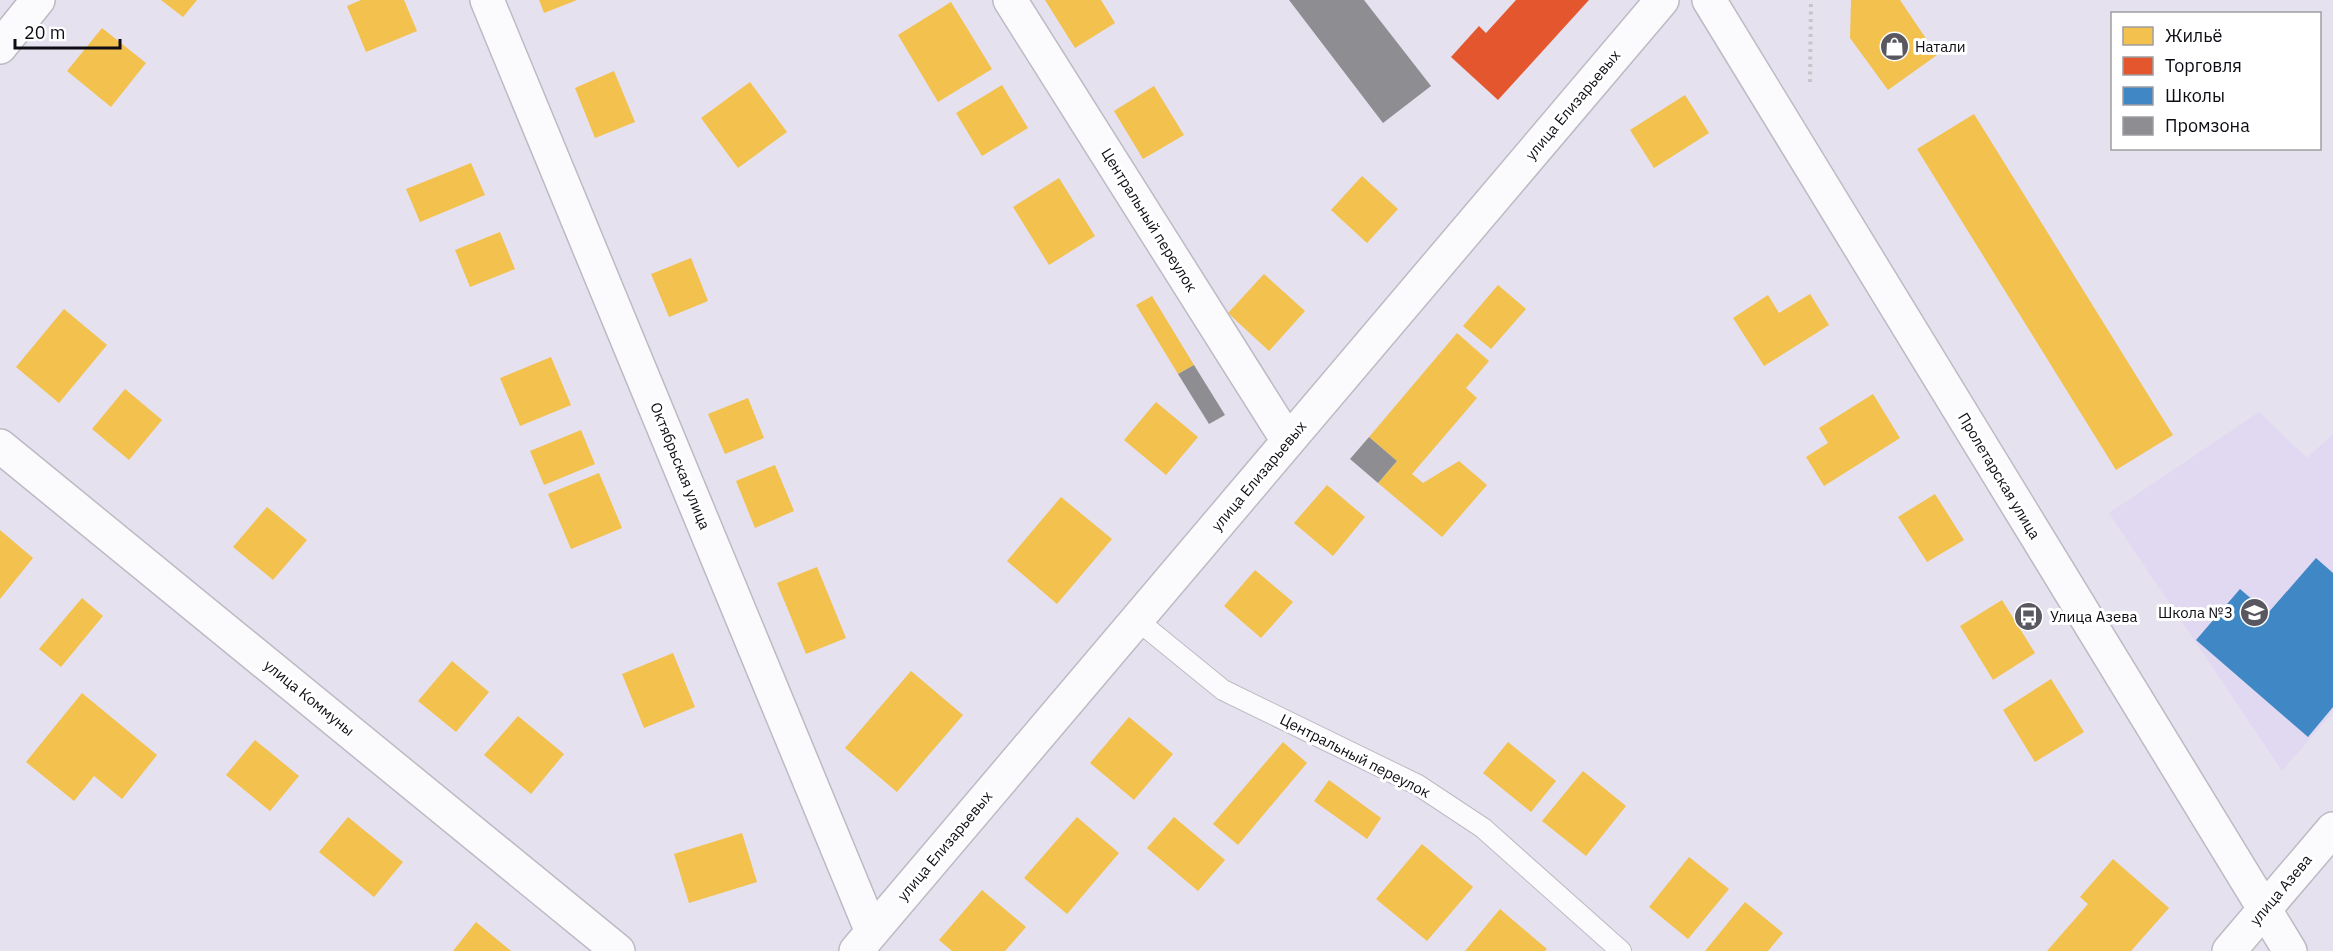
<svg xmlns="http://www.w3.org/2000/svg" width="2333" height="951" viewBox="0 0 2333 951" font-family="'IBM Plex Sans',sans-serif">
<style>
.built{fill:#e1d9f1}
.homes{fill:#f2c14e}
.shops{fill:#e4572e}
.schools{fill:#3f88c5}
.industry{fill:#8d8d92}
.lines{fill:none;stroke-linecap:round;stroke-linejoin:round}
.service-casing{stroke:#bdbac4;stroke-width:22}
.minor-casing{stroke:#bdbac4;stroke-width:36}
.tertiary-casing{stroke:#bdbac4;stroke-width:36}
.path{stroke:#c7c5ca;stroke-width:4;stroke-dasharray:3 4.5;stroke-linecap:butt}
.service{stroke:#fbfafc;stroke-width:20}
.minor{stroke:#fbfafc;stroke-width:33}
.tertiary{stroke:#fbfafc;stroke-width:33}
.labels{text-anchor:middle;stroke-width:6;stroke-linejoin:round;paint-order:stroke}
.poi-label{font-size:15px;fill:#0e0c14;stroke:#fff;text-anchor:start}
.street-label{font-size:15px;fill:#0e0c14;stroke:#fff}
</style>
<rect width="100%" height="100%" fill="#e5e1ee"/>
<path class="built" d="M2259,412L2307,458L2333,434V712L2282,771L2109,513Z"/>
<path class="homes" d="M161,0H197L183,17Z
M361,0H404L417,31L366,52L347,6Z
M539,0H577L544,13Z
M1045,0H1101L1115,23L1075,48Z
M1851,0H1900L1937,55L1888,90L1850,38Z
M951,2L992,69L938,102L898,35Z
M102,28L146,63L111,107L67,71Z
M614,71L635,122L595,138L575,88Z
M750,82L787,132L738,168L701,118Z
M1002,85L1028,128L982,156L956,113Z
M1154,86L1184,135L1143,159L1114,111Z
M1685,95L1709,133L1654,168L1630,130Z
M1974,114L2173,435L2116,470L1917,149Z
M471,163L485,195L420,222L406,189Z
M1362,176L1398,209L1367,243L1331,210Z
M1059,178L1095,236L1049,265L1013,207Z
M500,232L515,269L470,287L455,250Z
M691,258L708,301L669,317L651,274Z
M1264,274L1305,311L1269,351L1228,313Z
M1498,285L1526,309L1491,349L1463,326Z
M1810,294L1829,325L1764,366L1733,318L1768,295L1779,313Z
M1152,296L1194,365L1178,374L1136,305Z
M64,309L107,345L59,403L16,367Z
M1457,333L1489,361L1466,388L1477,398L1412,474L1423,483L1459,461L1487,485L1442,537L1378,483L1397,461L1369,437Z
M551,357L571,405L520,426L500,378Z
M125,389L162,420L129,460L92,429Z
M1873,394L1900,438L1824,486L1806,457L1828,443L1819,428Z
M748,398L764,438L725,454L708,414Z
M1156,402L1198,437L1166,475L1124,440Z
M581,430L595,464L544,485L530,451Z
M775,465L794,511L755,528L736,481Z
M599,473L622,528L571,549L548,494Z
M1327,485L1365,517L1333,556L1294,523Z
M1935,494L1964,540L1927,562L1898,517Z
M1061,497L1112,539L1057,604L1007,561Z
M267,507L307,540L273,580L233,547Z
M0,530L33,558L0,599Z
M817,567L846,638L806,654L777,583Z
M1255,570L1293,602L1261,638L1224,606Z
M82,598L103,616L61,667L39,649Z
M2002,600L2035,653L1993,680L1960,626Z
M673,653L695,707L644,728L622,674Z
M452,661L489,692L456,732L418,701Z
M911,671L963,715L897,792L845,748Z
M2051,679L2084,732L2035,762L2003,710Z
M82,693L157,755L122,799L94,776L74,801L26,762Z
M518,716L564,754L531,794L484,755Z
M1129,717L1173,754L1134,800L1090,763Z
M255,740L299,776L270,811L226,775Z
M1283,742L1307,763L1238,845L1213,824Z
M1508,742L1556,781L1531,812L1483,773Z
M1583,771L1626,806L1586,856L1542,821Z
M1329,780L1381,818L1367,839L1314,801Z
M348,817L403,862L374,897L319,852Z
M1077,817L1119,853L1067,914L1024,878Z
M1174,817L1225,860L1198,891L1147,848Z
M742,833L757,882L689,903L674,854Z
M1422,844L1473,887L1427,941L1376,899Z
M1689,857L1729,889L1688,939L1649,907Z
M2113,859L2169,908L2131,951H2047L2088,904L2080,897Z
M982,890L1026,927L1005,951H952L939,940Z
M1745,902L1783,933L1768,951H1705Z
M1500,909L1547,949L1545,951H1465Z
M476,922L511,951H453Z"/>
<path class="shops" d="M1516,0H1589L1498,100L1451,57L1479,26L1486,33Z"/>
<path class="schools" d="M2316,558L2333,573V707L2308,737L2196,640L2240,589L2268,613Z"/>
<path class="industry" d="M1289,0H1364L1431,86L1383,123Z
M1194,365L1225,415L1209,424L1178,374Z
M1369,437L1397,461L1378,483L1350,459Z"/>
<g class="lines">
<defs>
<path id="service" d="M1137,620L1223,690L1418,785L1483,828L1621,951"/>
<path id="minor" d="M487,0L872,932
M1010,0L1288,441
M0,47L38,0
M0,446L618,951
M856,951L1662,0"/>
<path id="tertiary" d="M1709,0L2290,951
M2229,951L2333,829"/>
</defs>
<use href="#service" class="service-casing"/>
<use href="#minor" class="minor-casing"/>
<use href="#tertiary" class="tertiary-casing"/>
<path class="path" d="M1810,82L1811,0"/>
<use href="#service" class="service"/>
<use href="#minor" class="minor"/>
<use href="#tertiary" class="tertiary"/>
</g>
<defs>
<symbol id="shop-disc" viewBox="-11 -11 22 22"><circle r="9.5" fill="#595760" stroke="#fff"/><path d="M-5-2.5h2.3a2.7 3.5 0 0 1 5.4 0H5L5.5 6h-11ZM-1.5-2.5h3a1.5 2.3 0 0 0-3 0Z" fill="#fff"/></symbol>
<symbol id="school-disc" viewBox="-11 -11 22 22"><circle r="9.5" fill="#595760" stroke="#fff"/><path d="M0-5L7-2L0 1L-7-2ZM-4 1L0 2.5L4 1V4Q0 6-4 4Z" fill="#fff"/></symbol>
<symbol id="bus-disc" viewBox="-11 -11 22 22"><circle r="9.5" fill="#595760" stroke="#fff"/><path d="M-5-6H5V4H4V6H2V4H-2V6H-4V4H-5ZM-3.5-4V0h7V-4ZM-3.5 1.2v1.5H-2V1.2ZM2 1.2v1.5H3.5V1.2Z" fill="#fff"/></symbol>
</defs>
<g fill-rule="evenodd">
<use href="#shop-disc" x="1878" y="30" width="33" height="33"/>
<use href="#school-disc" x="2238" y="596" width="33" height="33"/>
<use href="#bus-disc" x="2012" y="600" width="33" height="33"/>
</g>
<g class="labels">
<g class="poi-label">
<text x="1915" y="52">Натали</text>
<text x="2233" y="618" text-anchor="end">Школа №3</text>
<text x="2050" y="622">Улица Азева</text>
</g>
<g class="street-label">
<text transform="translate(1573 105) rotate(-50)" y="5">улица Елизарьевых</text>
<text transform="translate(1149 220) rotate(58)" y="5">Центральный переулок</text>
<text transform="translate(680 466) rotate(68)" y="5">Октябрьская улица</text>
<text transform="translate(1259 476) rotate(-50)" y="5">улица Елизарьевых</text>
<text transform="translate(1999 476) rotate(59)" y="5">Пролетарская улица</text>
<text transform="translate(309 698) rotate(39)" y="5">улица Коммуны</text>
<text transform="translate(1355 756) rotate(27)" y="5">Центральный переулок</text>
<text transform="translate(945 846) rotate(-50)" y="5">улица Елизарьевых</text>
<text transform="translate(2281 890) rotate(-50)" y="5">улица Азева</text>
</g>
</g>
<rect x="2111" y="12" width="210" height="138" fill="#ffffff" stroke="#9f9ea1" stroke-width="1.5"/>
<rect x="2123" y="27" width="30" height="18" fill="#f2c14e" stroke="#9f9ea1" stroke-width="1.5"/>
<text x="2165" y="42" font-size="18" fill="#0e0c14">Жильё</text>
<rect x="2123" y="57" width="30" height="18" fill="#e4572e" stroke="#9f9ea1" stroke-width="1.5"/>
<text x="2165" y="72" font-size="18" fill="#0e0c14">Торговля</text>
<rect x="2123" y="87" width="30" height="18" fill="#3f88c5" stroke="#9f9ea1" stroke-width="1.5"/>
<text x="2165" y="102" font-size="18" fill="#0e0c14">Школы</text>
<rect x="2123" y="117" width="30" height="18" fill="#8d8d92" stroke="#9f9ea1" stroke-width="1.5"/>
<text x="2165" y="132" font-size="18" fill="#0e0c14">Промзона</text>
<path d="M15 39v9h105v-9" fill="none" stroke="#0e0c14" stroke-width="3"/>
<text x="24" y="39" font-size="18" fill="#0e0c14" stroke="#ffffff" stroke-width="4.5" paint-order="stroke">20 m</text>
</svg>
